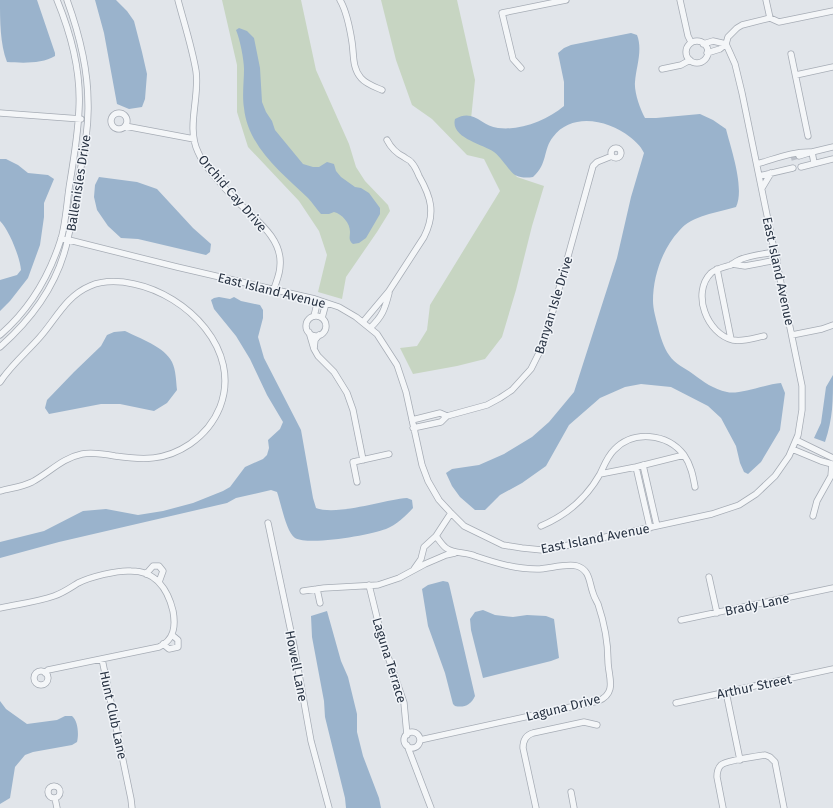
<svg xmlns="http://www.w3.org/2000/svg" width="833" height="808" viewBox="0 0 833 808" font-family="'Fira Sans',sans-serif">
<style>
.green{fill:#c7d5c2}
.water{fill:#9ab3cc}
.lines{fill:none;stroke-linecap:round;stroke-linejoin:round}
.minor-tunnel{stroke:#bcc1c9;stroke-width:5.5;stroke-dasharray:5.5 3;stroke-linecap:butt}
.minor-casing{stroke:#a6acb5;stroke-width:7}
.minor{stroke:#f4f6f8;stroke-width:5.5}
.labels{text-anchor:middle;stroke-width:3;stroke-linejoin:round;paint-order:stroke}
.street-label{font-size:13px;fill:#283343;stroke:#f1f4f8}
</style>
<rect width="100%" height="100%" fill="#e1e5ea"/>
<path class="green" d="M222,0H301L316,70L349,144L356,167L365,181L388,205L390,211L377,232L346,277L342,299L318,292L327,255L319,231L299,201L248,147L237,112V65Z
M381,0H457L475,80L471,119L517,177L544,186L532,226L516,290L502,337L485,359L457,366L413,374L400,348L417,346L427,330L430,305L500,191L484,159L467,155L432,119L412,105L396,60Z"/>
<path class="water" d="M0,0H37L55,53V56C42,64 22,63 7,62C0,44 0,20 0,0Z
M95,0H116L127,11L134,21L142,52L147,74L145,99L142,107L129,109L117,104L104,33Z
M239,28L247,31L254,38L260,68L262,102L266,112L272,121L275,130L303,164L313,167H319L327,162L334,164L336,171L341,177L355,187L361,188L369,193L380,208V214L366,238L359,243L353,244C348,240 350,237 350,232C350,223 342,214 334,212L329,214H321C316,209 313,203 308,198C282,173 248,147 244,108C242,96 244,81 244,69C244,60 240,39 236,30Z
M631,33L637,35C643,50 636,67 635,82C634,92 640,109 645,118H656L700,114L713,120L726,129C731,149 745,188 736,207C717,213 692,215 679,231C662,249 653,277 653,301C653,309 656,319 658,327C660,336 664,348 669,355C675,364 685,368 693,374C704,382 713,389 727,392C739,395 766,384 781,383L785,393L780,430L761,462L748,474L744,472L740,463L736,446L721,418L708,406L671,387L641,384L625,387L600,398L569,425L546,466L522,483L500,495L485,510H475L460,497L452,486L446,473L452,469L479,465L504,454L532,437L549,422L574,392L617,258L631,197L644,153C640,145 636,142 630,137C608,120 572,112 553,137C543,149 548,164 533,177C527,178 521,178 515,175C509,171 502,158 494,152C483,144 450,138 455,119C474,108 481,126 498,128C521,131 547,120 564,106V82L558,53L564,48L571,45Z
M0,159H6L18,165L28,173L48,175L54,179L44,203V217L40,245L28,278L10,301L0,311V280L17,275L21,270C20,257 9,230 0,221Z
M99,177L137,182L157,189L193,228L211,244L210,252L206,255L138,239L121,238L108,226L97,210L94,197L95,185Z
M219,297L230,299L234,297L241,301L260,305L263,310V318L258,337L264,358L301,430L313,498L316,508C337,516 383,500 407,498L412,500L413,508C406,516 396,525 386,529C370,535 310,546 295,538C286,532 281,503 277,492L271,490L236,498L227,503L59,542L0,558V542L44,531L83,511L106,509L138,515L163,511L193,503L223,491L230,487L245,467L263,459L267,455L269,448L268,440L280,429L283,422L267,395L250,359L236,336L214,309L211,300L214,298Z
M125,331C139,338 165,347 172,362C176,370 176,381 177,390L167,403L154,411L120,404H101L49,414L45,408L47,400L74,372L101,346L107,335L114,332Z
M833,375C833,401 833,418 825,442L814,438L821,423L826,387Z
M443,581L448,582L449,584L475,696C471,705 464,708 455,706L453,704L445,673L428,626L422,589L428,585Z
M483,610L495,615L513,617L527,615L546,616L554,619L559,658L551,661L483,678L471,630L470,619L475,612Z
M327,611L341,661L348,677L357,714V732L363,756L379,798L381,808H346L345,798L325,717L324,701L312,637L311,616Z
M0,701L6,709L27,724L57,720L65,716H72C78,721 79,734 77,742L72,745L33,752L25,755L15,767L10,798L0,804Z"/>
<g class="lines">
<path class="minor-tunnel" d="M791,158L799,156"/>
<defs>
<path id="minor" d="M178,0C184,23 192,47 196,71C200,97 186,127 198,152C203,165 226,190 236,200C253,218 283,237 280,266C280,274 276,282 274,289
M340,0C347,12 350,29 352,42C354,54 352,68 361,78C366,84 375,87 382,90
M680,0L688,36L691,42
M766,0L770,18L779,22L833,11
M686 52a11 11 0 1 1 22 0a11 11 0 1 1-22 0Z
M703,44L713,41L726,44
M707,53L720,49L726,44L728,37L737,28L742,25L770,18
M791,54L808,136
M521,68L513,59L502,13L566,0
M662,69L681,65L690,60
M796,75L833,67
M111 121a8 8 0 1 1 16 0a8 8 0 1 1-16 0Z
M0,113L81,119
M125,126L194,139
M611 153a5 5 0 1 1 10 0a5 5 0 1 1-10 0Z
M812,152L814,163
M799,156L812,152L833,147
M757,164C775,159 793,151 812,152
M801,167L833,159
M759,176L793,168
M762,188L771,173
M61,238L177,267L315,299L339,307L356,317L377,334L397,365L406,392L422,465L428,481L439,500L451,513L464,526L503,545L522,548L542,550L564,546L712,514L739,505L756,494L775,476L789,456L798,435L802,410V386L742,93L735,64L726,44
M732,264L745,266L777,260
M717,269L731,339
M314,316L318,300
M306 326a10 10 0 1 1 20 0a10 10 0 1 1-20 0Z
M322,318L326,303
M363,322L389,291L424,237C436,213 431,197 419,176C417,171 415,166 411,162C410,160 406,159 404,157C396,153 391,148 387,140
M370,328C382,317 385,309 389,293
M309,332L314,349
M0,335C30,309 49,277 61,239C66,223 67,199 70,182C74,158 78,134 79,109C81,73 71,34 57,0
M319,335L315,340L314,349L318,356L334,372L347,393L353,410L363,460
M792,335L822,329L833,325
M764,336C754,338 743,342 733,340C707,334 691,293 711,273C717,268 724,267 731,265C734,263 736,261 739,260C750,255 763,254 775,252
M0,347C33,318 59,282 68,238C72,222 74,205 77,188C82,160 89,132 88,103C88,68 79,33 67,0
M0,382C11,365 27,352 40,337C56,319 66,296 90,286C104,280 120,281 134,284C187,295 242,350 220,407C214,422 203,435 190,444C165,461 143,460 115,456C104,454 93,452 82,454C62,458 49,473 32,482C22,487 11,488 0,491
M412,420L440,413L447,416
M413,428L441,422L447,416L487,405L500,398L512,390L531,369L544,343L593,166L597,162L612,156
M796,440L833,458
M792,449L821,461L832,464
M643,465L657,526
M636,467L650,528
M600,474C604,466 607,457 614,450C633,430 667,433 684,455C691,465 693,476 695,487
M357,482L353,462L389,454
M813,516L817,501L831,476L832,464
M268,523L294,646L311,741L329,808
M541,526C567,515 586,499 600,474L636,467L684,455
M414,569L421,559L424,547L436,536L451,513
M146,574L153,566H159L163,571L159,582
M709,577L717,613
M369,585L383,642L404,703L407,735
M317,589L320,603
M303,591L324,588L378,585L399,578L425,564L446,555L455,553
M0,608C18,604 37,602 54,596C63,593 70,588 78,583C90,577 117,570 131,571C156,571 168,590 173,611C176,627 174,640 159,647L48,670L45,673
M681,620L833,588
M163,644L169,649L178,647V640L172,635
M102,659L131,799L132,808
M34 678a7 7 0 1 1 14 0a7 7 0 1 1-14 0Z
M726,692L740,760
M676,703L833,669
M404 740a8 8 0 1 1 16 0a8 8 0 1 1-16 0Z
M420,740L598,701C618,693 608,676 608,661C608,642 604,622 598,604C596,600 594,597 593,593C589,582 590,570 577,566C567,563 548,569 537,569C515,569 496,563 475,556C466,552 454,554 446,548C442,545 439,540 436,536
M407,745L431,808
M48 792a6 6 0 1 1 12 0a6 6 0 1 1-12 0Z
M571,792L574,808
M55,798L57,808
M536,808L523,748C523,740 526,735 533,733L584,722L597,725
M723,808L717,777C717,773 718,768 721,765C726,761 758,756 765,755L770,757L775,762L784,808"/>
</defs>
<use href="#minor" class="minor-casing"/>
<use href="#minor" class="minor"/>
</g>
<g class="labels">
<g class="street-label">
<text transform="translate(78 183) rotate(-81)" y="5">Ballenisles Drive</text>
<text transform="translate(233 193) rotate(49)" y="5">Orchid Cay Drive</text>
<text transform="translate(779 271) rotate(78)" y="5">East Island Avenue</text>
<text transform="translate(272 290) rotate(14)" y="5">East Island Avenue</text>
<text transform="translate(553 305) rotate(-73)" y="5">Banyan Isle Drive</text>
<text transform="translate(595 538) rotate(-11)" y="5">East Island Avenue</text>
<text transform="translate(757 604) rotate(-12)" y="5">Brady Lane</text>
<text transform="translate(390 660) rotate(73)" y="5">Laguna Terrace</text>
<text transform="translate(297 666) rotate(79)" y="5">Howell Lane</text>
<text transform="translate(754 686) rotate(-12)" y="5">Arthur Street</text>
<text transform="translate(563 707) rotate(-14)" y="5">Laguna Drive</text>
<text transform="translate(114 715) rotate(78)" y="5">Hunt Club Lane</text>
</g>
</g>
</svg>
